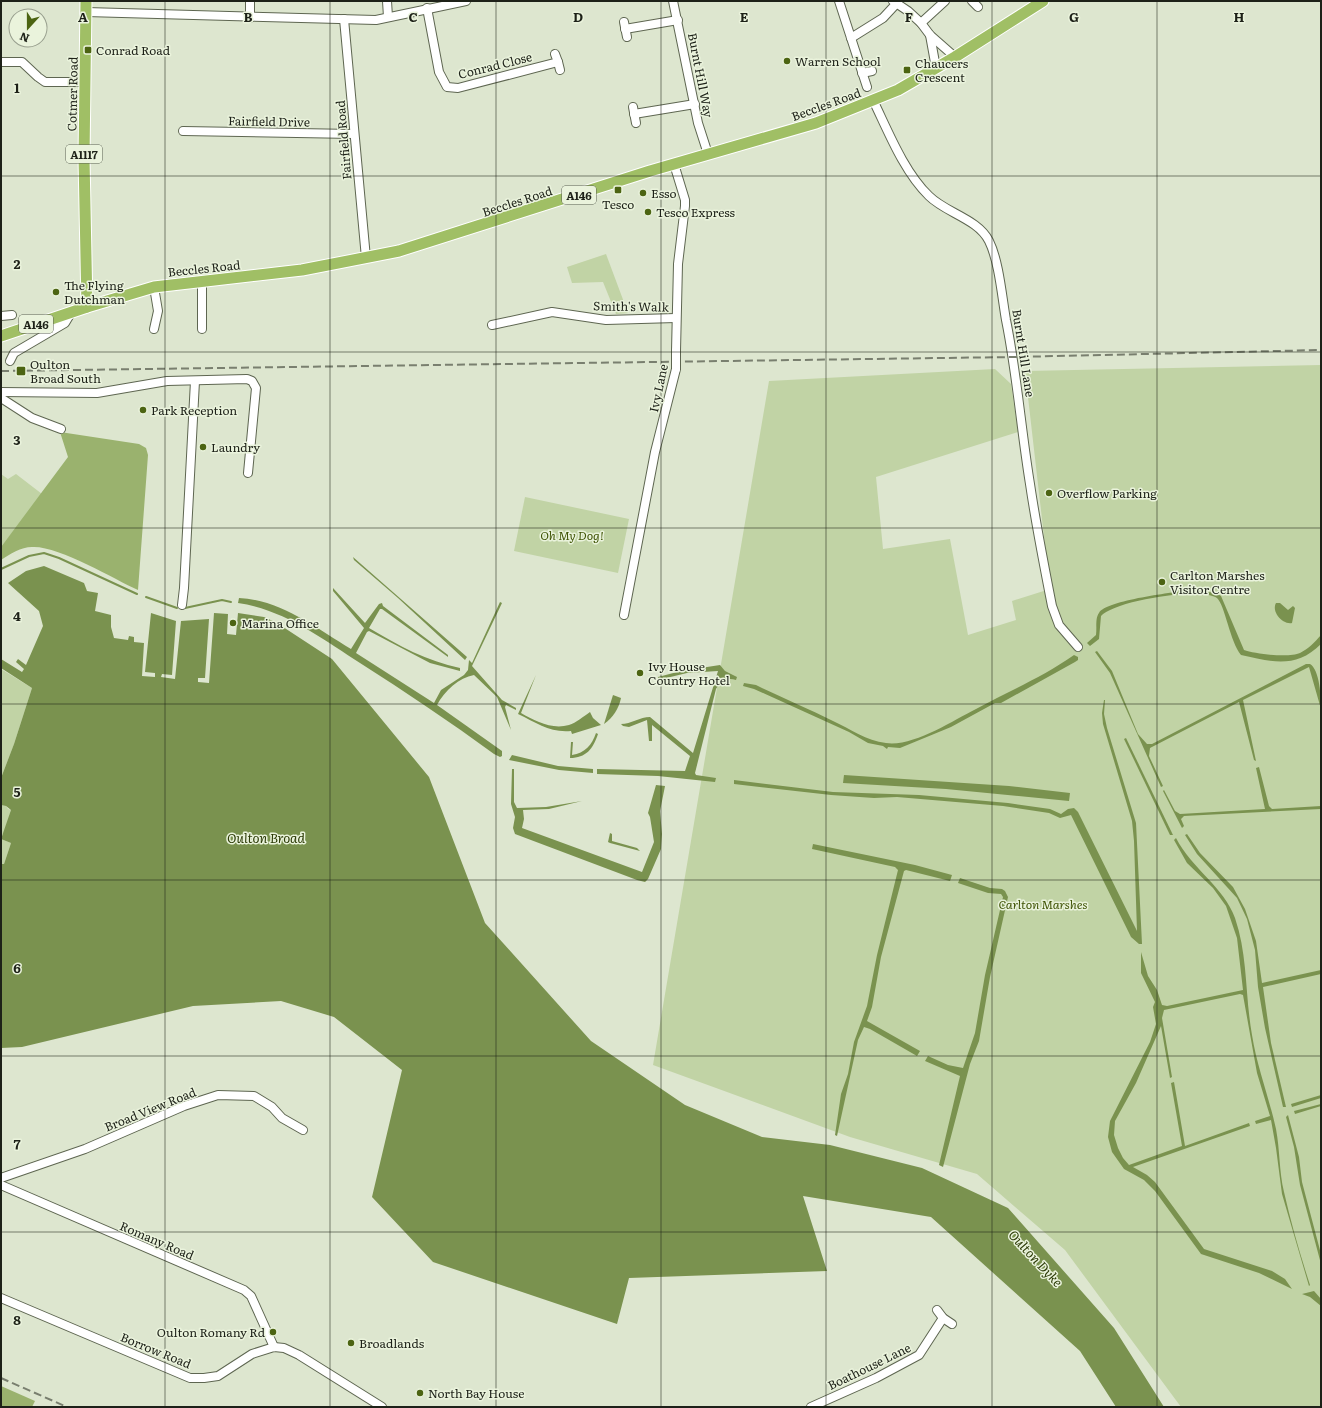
<svg xmlns="http://www.w3.org/2000/svg" width="1322" height="1408" viewBox="0 0 1322 1408" font-family="Literata,serif">
<style>
.green{fill:#c1d3a5}
.forest{fill:#9ab26e}
.water{fill:#7a924f}
.lines{fill:none;stroke-linecap:round;stroke-linejoin:round}
.stream{stroke:#7a924f;stroke-width:2}
.minor-casing{stroke:#5e6651;stroke-width:10}
.highway-casing{stroke:#fff;stroke-width:13}
.minor{stroke:#fff;stroke-width:8}
.highway{stroke:#a0bf65;stroke-width:11}
.rail{stroke:#797f6f;stroke-width:2;stroke-dasharray:8 4;stroke-linecap:butt}
.minor-bridge-casing{stroke:#5e6651;stroke-width:10;stroke-linecap:butt}
.minor-bridge{stroke:#fff;stroke-width:8}
.grid{fill:none;stroke:#1d2118;stroke-width:1;stroke-opacity:0.55}
.poi-dot{fill:#4c6412;stroke:#eaf3dc;stroke-width:1.5}
.labels{text-anchor:middle;dominant-baseline:central;stroke-width:3;stroke-linejoin:round;paint-order:stroke}
.shield{fill:#eaf3dc;stroke:#5a6053;stroke-width:1}
.shield-label{font-size:11px;font-weight:bold;fill:#1d2118}
.poi-label{font-size:12px;fill:#1d2118;stroke:#eaf3dc;text-anchor:start}
.street-label{font-size:12px;fill:#1d2118;stroke:#eaf3dc}
.park-label{font-size:12px;font-style:italic;fill:#3f5405;stroke:#eaf3dc}
.water-label{font-size:13px;font-style:italic;fill:#2c3b07;stroke:#eaf3dc}
.grid-label{font-size:13px;text-anchor:middle;font-weight:bold;fill:#1d2118;stroke:#eaf3dc;stroke-width:3;stroke-linejoin:round;paint-order:stroke}
</style>
<rect width="100%" height="100%" fill="#dde6cf"/>
<g class="green">
<path d="M606,254L628,313L616,314L603,282L572,283L567,267Z"/>
<path d="M1321,365V1407H1181L1065,1250L977,1174L850,1137L653,1065L769,381L995,369L1011,384L1018,432L876,477L883,549L950,539L968,635L1016,620L1012,601L1050,589L1025,371Z"/>
<path d="M1,474L8,479L16,474L42,494L1,547Z"/>
<path d="M525,497L629,519L618,573L514,551Z"/>
<path d="M1,669L32,688L14,744L1,778Z"/>
<path d="M1,805L6,806L8,809L11,810L4,835L1,834Z"/>
<path d="M1,839L11,843L4,864H1Z"/>
</g>
<g class="forest">
<path d="M60,432L139,444L146,448L148,455L138,590C114,579 57,545 32,547C21,547 10,554 1,560V547L68,457Z"/>
<path d="M1,1386L35,1401L32,1407H1Z"/>
</g>
<g class="water">
<path d="M353,557L467,657L465,660L398,598L354,560Z"/>
<path d="M44,566L84,583L87,591L98,593L95,611L111,615V627L114,638L128,640L129,636L134,637V642L144,643L142,676L155,677V673L145,672L151,613L176,621L172,675L162,674L161,677L175,679L181,621L209,619L205,678H198V682L209,683L214,613L228,614L227,634L236,635L238,613L264,617L277,623L332,659L429,777L485,923L591,1041L685,1105L762,1137L830,1145L922,1168L1008,1208L1114,1328L1164,1407H1116L1080,1351L931,1217L803,1196L827,1271L629,1278L617,1324L433,1262L372,1197L402,1070L334,1017L281,1001L193,1006L22,1047L1,1048V864H4L11,843L1,839L11,810L6,806L1,805V778L14,744L32,688L1,668V659L22,672L24,669L16,662L18,659L26,665L43,626L39,611L8,583L26,571Z"/>
<path d="M333,588L365,623L379,604L382,603L383,606L448,655V657L382,609H380L369,628C399,646 427,661 460,668V671L430,663L369,631L367,632L356,653L434,703L441,690L464,675L468,670L469,660L472,663L500,602L502,603L472,666L502,700L516,708V710L506,705L505,707L511,730L497,697L474,675C459,678 445,690 437,705L502,751V756L500,757L494,754C450,722 406,692 360,663C323,639 283,609 238,603L239,598C281,600 316,628 351,649L364,628L333,591Z"/>
<path d="M1192,590L1216,593L1221,596L1244,650C1255,654 1289,658 1300,653C1308,649 1315,642 1321,635V644C1296,669 1272,662 1241,655C1230,642 1225,605 1217,598C1202,586 1113,601 1101,616L1099,639L1090,646L1087,643L1096,635C1097,628 1095,618 1099,613C1106,600 1176,592 1192,590Z"/>
<path d="M1276,603H1280L1288,610L1293,606L1295,608L1292,623C1283,625 1271,612 1276,603Z"/>
<path d="M1097,651L1112,671L1138,734L1147,744H1152L1306,664H1310C1320,670 1321,698 1321,709L1309,667L1243,700L1256,761L1254,760L1239,702L1150,748L1149,756L1163,786L1161,787L1110,673L1095,652Z"/>
<path d="M1074,655L1078,657V660L1075,662L1001,703H995L951,727L900,748L888,747L887,749L883,746L868,743L849,732L754,689L743,686L744,683L756,685C782,698 808,708 833,721C851,729 866,741 886,743C913,747 952,721 976,709C1009,691 1043,677 1074,655Z"/>
<path d="M720,665L725,671L737,677L736,680C727,677 721,681 716,689L695,773L696,775L716,778L715,782L658,776L597,774V769L685,771L690,756L652,725V741H649L647,720L629,727L623,726L621,724C631,724 640,717 650,717L693,753L718,671L687,673L658,680V677L681,671Z"/>
<path d="M536,675L521,713C535,721 552,730 569,725C576,723 584,716 590,712L593,718L601,725L572,734L571,731C550,733 537,723 518,714Z"/>
<path d="M613,695L621,698C619,708 613,718 604,724Z"/>
<path d="M1104,700H1105L1104,714L1107,728L1136,823L1142,944H1139L1131,937L1071,815L1060,818L1049,813L1003,806L897,797L874,798L831,795L734,784V780L833,792L919,795L1008,803L1050,809L1061,814L1068,809L1074,808L1078,812L1137,931L1134,841L1132,821L1103,724L1102,713Z"/>
<path d="M596,733L598,734C593,749 586,758 570,758L571,742H573L572,755C585,753 592,745 596,733Z"/>
<path d="M1126,738L1173,835H1170L1124,739Z"/>
<path d="M512,755L558,766L593,769V773L559,770L509,760Z"/>
<path d="M1259,767L1269,806L1272,809L1321,806V809L1184,816L1181,819L1184,826L1182,828L1163,791L1164,790L1175,811L1180,814L1265,809L1256,768Z"/>
<path d="M512,769H514V802L517,808L546,807L582,801L549,809L523,810L524,819L522,828L642,872L654,842L650,817L648,813L656,785L665,786L660,811L662,834L661,849L648,879L645,882L637,880L515,834L513,828L515,817L511,804Z"/>
<path d="M844,775L1009,786L1070,793L1069,801L946,789L843,783Z"/>
<path d="M610,833L612,834V841L637,848L640,851L610,843L608,842Z"/>
<path d="M1187,834L1200,853L1233,887L1245,909L1256,941L1262,983L1321,970V974L1263,987L1271,1043L1286,1107H1283L1265,1028L1258,987L1255,950L1247,919L1237,898L1197,854L1185,835Z"/>
<path d="M1176,838C1192,869 1224,887 1235,918C1248,956 1245,996 1252,1035C1257,1067 1269,1097 1276,1129C1280,1150 1279,1171 1284,1192C1291,1223 1300,1254 1310,1285L1309,1286L1282,1194L1276,1148L1271,1120L1256,1124L1255,1121L1270,1116L1257,1073L1243,995L1240,994L1164,1010L1162,1018L1172,1077L1170,1078L1161,1026L1136,1083L1115,1121L1114,1135L1118,1148L1123,1158L1129,1165L1182,1146L1171,1083L1174,1082L1185,1146L1249,1123L1250,1126L1133,1167L1147,1175L1155,1182L1204,1249L1272,1271L1285,1279L1292,1289L1259,1273L1201,1254L1155,1191L1144,1180L1124,1169L1112,1152L1108,1137L1110,1121L1150,1042L1156,1024L1153,1007L1155,1002L1141,973V952L1148,976L1157,990L1162,1005L1167,1006L1243,990L1237,938L1226,906L1213,888L1187,863L1174,840Z"/>
<path d="M813,844L915,865L952,875L950,881L906,870L904,871L881,957L872,1007L867,1021L920,1051L917,1056L870,1029L864,1027L858,1040L837,1136L835,1135L841,1094L848,1074L854,1042L867,1006L877,955L898,870L895,867L812,849Z"/>
<path d="M960,878L990,888L1002,889L1005,891L1008,897L990,977L979,1041L970,1064L943,1167L939,1165L960,1076L925,1061L928,1056L948,1065L963,1068L975,1033L985,975L1003,897L1001,894L988,893L958,883Z"/>
<path d="M1321,1095V1098L1292,1107L1291,1104Z"/>
<path d="M1321,1104V1106L1295,1114L1294,1111Z"/>
<path d="M1288,1115L1299,1157L1302,1182L1321,1254V1264L1300,1185L1294,1147L1286,1117Z"/>
<path d="M1314,1291L1321,1299V1306L1310,1297L1302,1294Z"/>
</g>
<g class="lines">
<g class="stream">
<path d="M1,569L29,556L44,553L59,558L137,594"/>
<path d="M146,597L177,608"/>
<path d="M185,608L222,600L231,602"/>
</g>
<defs>
<g id="minor">
<path d="M387,1L388,17"/>
<path d="M673,1L698,123L708,154"/>
<path d="M839,1L867,87"/>
<path d="M893,1L908,11L921,23L945,1"/>
<path d="M972,1L978,7"/>
<path d="M427,8L439,72L447,87L458,88L558,62L555,54"/>
<path d="M86,12L376,20L466,1"/>
<path d="M250,18V1"/>
<path d="M344,19L366,258"/>
<path d="M624,22L627,37"/>
<path d="M921,23L930,35L955,57"/>
<path d="M625,29L678,20"/>
<path d="M930,35L936,68"/>
<path d="M851,38L883,18L896,4"/>
<path d="M1,62H22L38,77L45,82H85"/>
<path d="M558,62L560,70"/>
<path d="M862,73L872,71"/>
<path d="M873,100C888,131 904,172 929,196C946,213 978,219 989,241C999,261 1002,297 1006,320C1017,374 1021,429 1030,484C1036,525 1044,565 1052,606L1059,625L1078,647"/>
<path d="M633,107L636,123"/>
<path d="M634,114L695,104"/>
<path d="M183,131L354,134"/>
<path d="M674,164L685,200V206L678,264L676,351"/>
<path d="M154,287L158,311L154,329"/>
<path d="M1,316L12,315"/>
<path d="M492,325L552,312L606,320L676,318"/>
<path d="M202,329V281"/>
<path d="M10,361L14,353L65,323L71,313"/>
<path d="M1,392L97,393L167,381L247,379L252,381L256,388L248,473"/>
<path d="M1,398L32,418L61,429"/>
<path d="M182,605L184,588L195,381"/>
<path d="M624,615L655,452L676,369"/>
<path d="M1,1178L85,1149L184,1106L218,1095L254,1096L272,1107L282,1118L303,1130"/>
<path d="M1,1185L244,1290L251,1296L274,1347"/>
<path d="M1,1298L190,1378H204L218,1376L252,1354L274,1347L284,1348L299,1355L382,1407"/>
<path d="M937,1310L943,1318L952,1324"/>
<path d="M811,1407L876,1378L919,1355L943,1318"/>
</g>
<g id="highway">
<path d="M86,1L84,158L87,307"/>
<path d="M1,336L87,307L154,287L302,270L399,251L650,171L816,123L898,90L955,57L1043,1"/>
</g>
</defs>
<use href="#minor" class="minor-casing"/>
<use href="#highway" class="highway-casing"/>
<use href="#minor" class="minor"/>
<use href="#highway" class="highway"/>
<g class="rail">
<path d="M1,371L1014,357L1321,350"/>
<path d="M1,1378L67,1407"/>
</g>
<defs>
<path id="minor-bridge" d="M676,369V351"/>
</defs>
<use href="#minor-bridge" class="minor-bridge-casing"/>
<use href="#minor-bridge" class="minor-bridge"/>
</g>
<path class="grid" d="M165,1V1407M330,1V1407M496,1V1407M661,1V1407M826,1V1407M992,1V1407M1157,1V1407M1,176H1321M1,352H1321M1,528H1321M1,704H1321M1,880H1321M1,1056H1321M1,1232H1321"/>
<g class="poi-dot">
<rect x="84" y="46" width="8" height="8" rx="2"/>
<circle cx="787" cy="61" r="4"/>
<rect x="903" y="66" width="8" height="8" rx="2"/>
<rect x="614" y="186" width="8" height="8" rx="2"/>
<circle cx="643" cy="193" r="4"/>
<circle cx="648" cy="212" r="4"/>
<circle cx="56" cy="292" r="4"/>
<rect x="16" y="366" width="10" height="10" rx="2"/>
<circle cx="143" cy="410" r="4"/>
<circle cx="203" cy="447" r="4"/>
<circle cx="1049" cy="493" r="4"/>
<circle cx="1162" cy="582" r="4"/>
<circle cx="233" cy="623" r="4"/>
<circle cx="640" cy="673" r="4"/>
<circle cx="273" cy="1332" r="4"/>
<circle cx="351" cy="1343" r="4"/>
<circle cx="420" cy="1393" r="4"/>
</g>
<g class="labels">
<g class="shield">
<rect x="66" y="145" width="36" height="18" rx="3"/>
<rect x="562" y="186" width="34" height="18" rx="3"/>
<rect x="19" y="315" width="34" height="18" rx="3"/>
</g>
<g class="shield-label">
<text x="84" y="154">A1117</text>
<text x="579" y="195">A146</text>
<text x="36" y="324">A146</text>
</g>
<g class="poi-label">
<text x="96" y="50">Conrad Road</text>
<text x="795" y="61">Warren School</text>
<text x="915" y="63">Chaucers<tspan x="915" dy="14">Crescent</tspan></text>
<text x="651" y="193">Esso</text>
<text x="618" y="204" text-anchor="middle">Tesco</text>
<text x="656" y="212">Tesco Express</text>
<text x="64" y="285">The Flying<tspan x="64" dy="14">Dutchman</tspan></text>
<text x="30" y="364">Oulton<tspan x="30" dy="14">Broad South</tspan></text>
<text x="151" y="410">Park Reception</text>
<text x="211" y="447">Laundry</text>
<text x="1057" y="493">Overflow Parking</text>
<text x="1170" y="575">Carlton Marshes<tspan x="1170" dy="14">Visitor Centre</tspan></text>
<text x="241" y="623">Marina Office</text>
<text x="648" y="666">Ivy House<tspan x="648" dy="14">Country Hotel</tspan></text>
<text x="265" y="1332" text-anchor="end">Oulton Romany Rd</text>
<text x="359" y="1343">Broadlands</text>
<text x="428" y="1393">North Bay House</text>
</g>
<g class="street-label">
<text transform="translate(495 65) rotate(-14)">Conrad Close</text>
<text transform="translate(701 75) rotate(79)">Burnt Hill Way</text>
<text transform="translate(72 94) rotate(-89)">Cotmer Road</text>
<text transform="translate(826 104) rotate(-20)">Beccles Road</text>
<text transform="translate(269 121) rotate(1)">Fairfield Drive</text>
<text transform="translate(343 140) rotate(-95)">Fairfield Road</text>
<text transform="translate(517 201) rotate(-18)">Beccles Road</text>
<text transform="translate(204 268) rotate(-6)">Beccles Road</text>
<text transform="translate(631 306) rotate(1)">Smith's Walk</text>
<text transform="translate(1024 353) rotate(81)">Burnt Hill Lane</text>
<text transform="translate(658 388) rotate(-78)">Ivy Lane</text>
<text transform="translate(150 1109) rotate(-22)">Broad View Road</text>
<text transform="translate(157 1240) rotate(23)">Romany Road</text>
<text transform="translate(156 1350) rotate(22)">Borrow Road</text>
<text transform="translate(869 1366) rotate(-26)">Boathouse Lane</text>
</g>
<g class="park-label">
<text x="572" y="535">Oh My Dog!</text>
<text x="1043" y="904">Carlton Marshes</text>
</g>
<g class="water-label">
<text x="266" y="837">Oulton Broad</text>
<text transform="translate(1036 1258) rotate(47)">Oulton Dyke</text>
</g>
</g>
<g class="grid-label">
<text x="83" y="22">A</text>
<text x="248" y="22">B</text>
<text x="413" y="22">C</text>
<text x="578" y="22">D</text>
<text x="744" y="22">E</text>
<text x="909" y="22">F</text>
<text x="1074" y="22">G</text>
<text x="1239" y="22">H</text>
<text x="17" y="93">1</text>
<text x="17" y="269">2</text>
<text x="17" y="445">3</text>
<text x="17" y="621">4</text>
<text x="17" y="797">5</text>
<text x="17" y="973">6</text>
<text x="17" y="1149">7</text>
<text x="17" y="1325">8</text>
</g>
<rect width="1322" height="1408" fill="none" stroke="#1d2118" stroke-width="4"/>
<g transform="translate(28 28) rotate(201)"><circle r="19" fill="#eaf3dc" stroke="#989f8e"/>
<path d="M0-3L7 15L0 10L-7 15Z" fill="#4c6412"/>
<text y="-6" font-size="11" font-weight="bold" text-anchor="middle" fill="#1d2118">N</text>
</g>
</svg>
